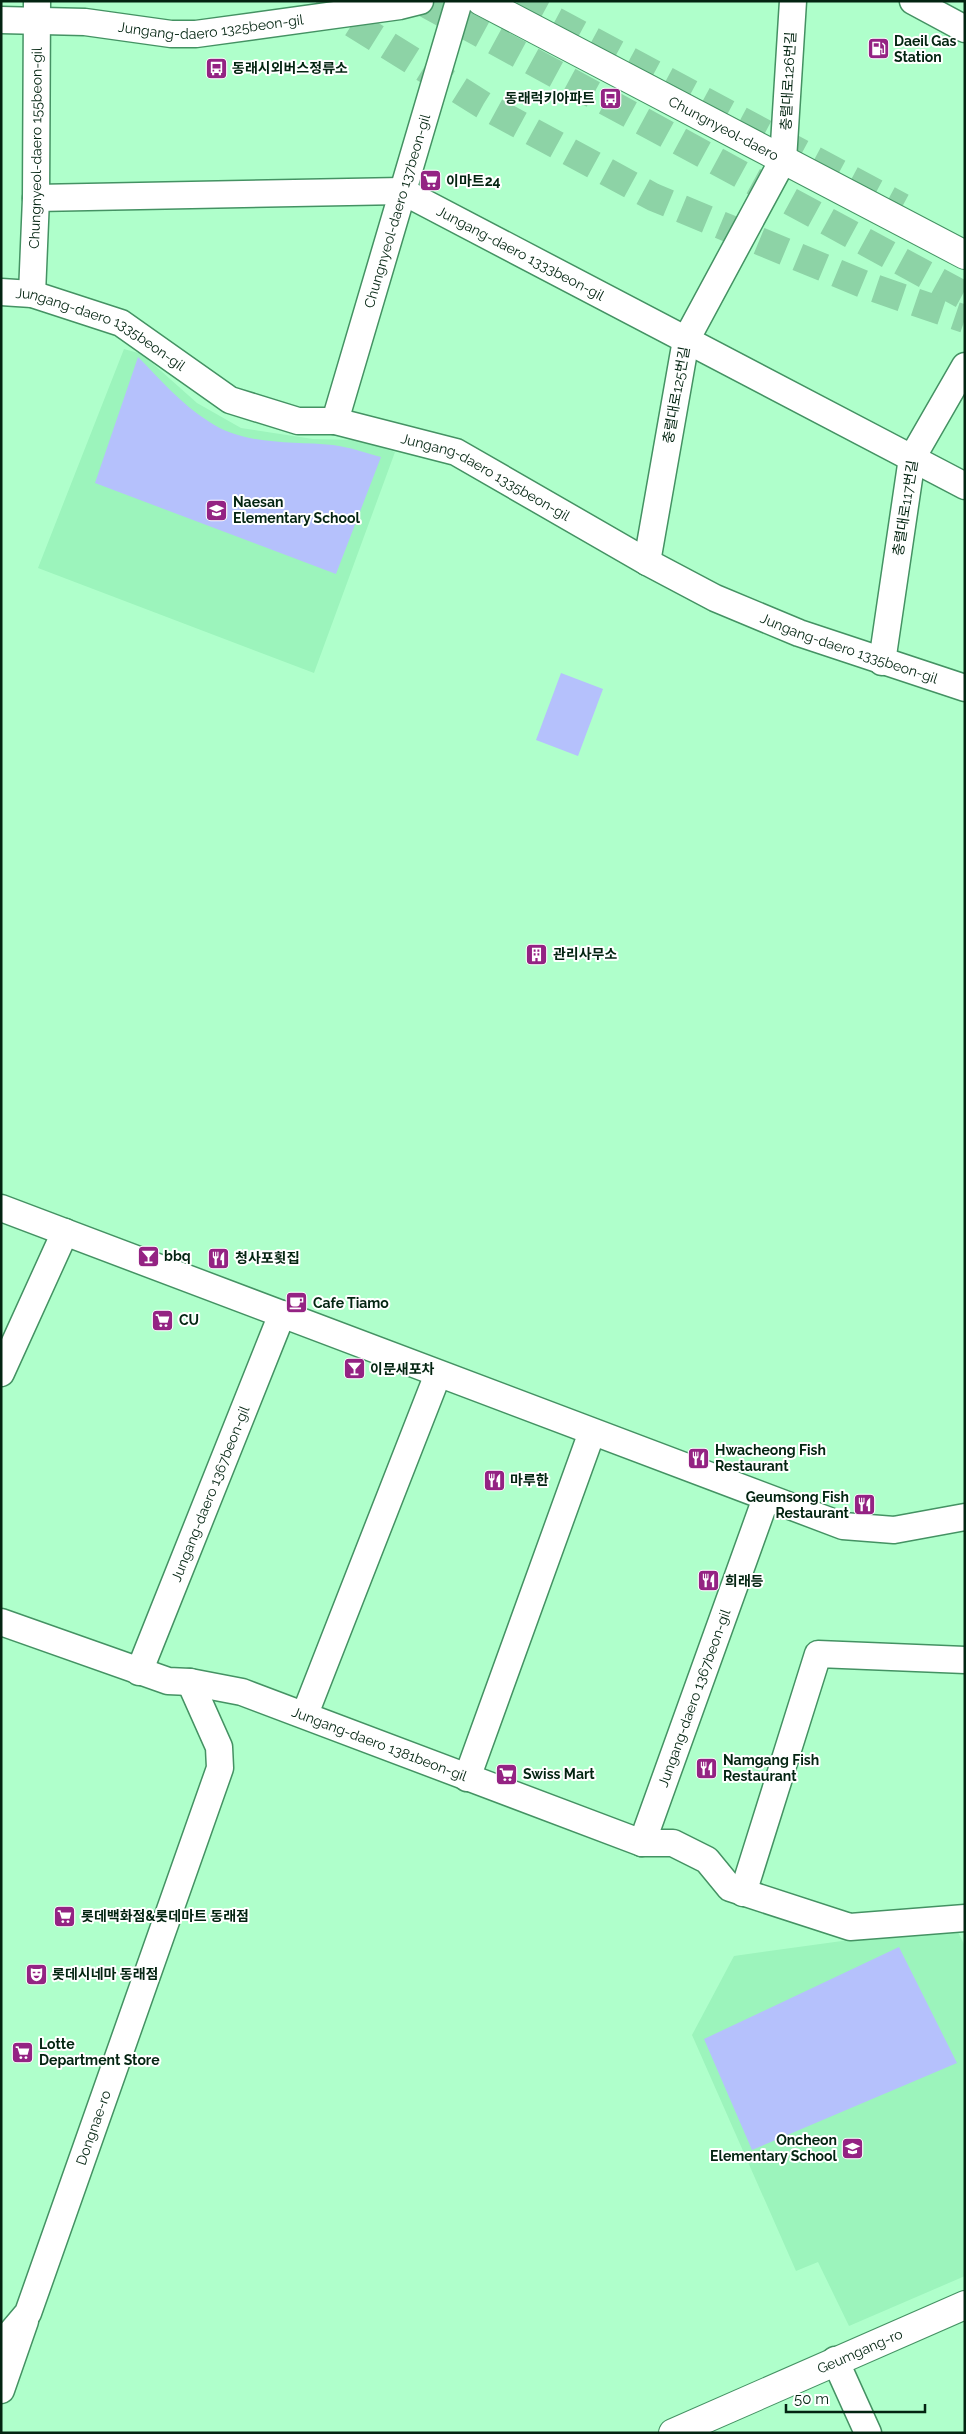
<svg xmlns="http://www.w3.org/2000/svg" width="966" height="2434" viewBox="0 0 966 2434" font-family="Raleway,'Noto Sans KR',sans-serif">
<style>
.built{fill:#9cf4bc}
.green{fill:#b5c1fc}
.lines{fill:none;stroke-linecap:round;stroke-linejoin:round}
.highway-tunnel{stroke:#8dd3a6;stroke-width:28;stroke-dasharray:28 14;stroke-linecap:butt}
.minor-casing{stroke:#449263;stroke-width:29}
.major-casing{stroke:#449263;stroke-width:30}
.minor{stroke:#fff;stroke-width:26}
.major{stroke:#fff;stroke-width:28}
.labels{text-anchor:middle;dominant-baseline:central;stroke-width:4;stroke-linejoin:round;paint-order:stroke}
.street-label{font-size:14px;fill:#032411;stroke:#fff}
.poi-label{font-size:14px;font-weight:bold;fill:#032411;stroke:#fff;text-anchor:start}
</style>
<rect width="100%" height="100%" fill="#afffcb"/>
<g class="built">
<path d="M124,349L142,354L197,403L241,428L313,439L359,440L395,452L314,673L38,568Z"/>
<path d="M958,1932L965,1946V2276L849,2326L818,2262L796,2271L692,2035L734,1956L842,1941Z"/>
</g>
<g class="green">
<path d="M138,357C160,379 181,404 208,421C244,446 292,441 333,445C349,447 366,453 381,457L336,574L95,483Z"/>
<path d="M561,673L603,689L578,756L536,740Z"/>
<path d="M899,1947L957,2063L752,2150L704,2039Z"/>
</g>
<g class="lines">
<g class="highway-tunnel">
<path d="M317,1L483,105L653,197L868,286L965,319"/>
<path d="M421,1L965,296"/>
<path d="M518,1L902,207"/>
</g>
<defs>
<g id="minor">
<path d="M913,1L965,29"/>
<path id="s1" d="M1,20L85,22L171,34H196L400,6L420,1"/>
<path id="s2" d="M36,198L402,191L965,486"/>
<path id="s3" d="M1,292L32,294L121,323L230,400L298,421H335L456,452L647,562L715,598L799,633L965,688"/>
<path id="s4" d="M32,294L36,198L37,1"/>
<path id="s5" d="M335,421L459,1"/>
<path d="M647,562L686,340L783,160L793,1"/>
<path d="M882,662L912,458L965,366"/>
<path d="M1,1208L843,1526L894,1530L965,1517"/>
<path d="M1,1373L65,1232"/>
<path id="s6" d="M1,1622L168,1681L190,1682L242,1692L642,1843H673L707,1860L730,1888L850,1927L965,1918"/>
<path id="s7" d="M139,1672L282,1314"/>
<path d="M305,1714L438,1374"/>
<path d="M467,1778L592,1432"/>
<path id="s8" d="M642,1843L766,1498"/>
<path d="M743,1893L818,1654L965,1660"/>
<path id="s9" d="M1,2340L11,2333L28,2313L220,1768L219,1747L190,1682"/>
<path d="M835,2360L868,2433"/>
<path d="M1,2390L25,2321"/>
</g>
<g id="major">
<path id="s10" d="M481,1L965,255"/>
<path id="s11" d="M673,2433L965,2305"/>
</g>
</defs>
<use href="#minor" class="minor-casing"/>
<use href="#major" class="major-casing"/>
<use href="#minor" class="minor"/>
<use href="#major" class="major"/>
</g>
<defs>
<symbol id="fuel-square" viewBox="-11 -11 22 22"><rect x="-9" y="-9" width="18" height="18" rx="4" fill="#942383" stroke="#fff"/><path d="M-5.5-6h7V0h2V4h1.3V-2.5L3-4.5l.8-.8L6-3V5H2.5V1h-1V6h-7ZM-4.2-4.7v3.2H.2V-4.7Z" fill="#fff"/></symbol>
<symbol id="bus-square" viewBox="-11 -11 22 22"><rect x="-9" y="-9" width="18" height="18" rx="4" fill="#942383" stroke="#fff"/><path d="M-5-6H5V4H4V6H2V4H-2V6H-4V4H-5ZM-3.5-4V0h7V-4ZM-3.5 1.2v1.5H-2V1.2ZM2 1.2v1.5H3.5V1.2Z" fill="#fff"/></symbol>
<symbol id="supermarket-square" viewBox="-11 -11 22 22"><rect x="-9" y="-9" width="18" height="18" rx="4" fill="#942383" stroke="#fff"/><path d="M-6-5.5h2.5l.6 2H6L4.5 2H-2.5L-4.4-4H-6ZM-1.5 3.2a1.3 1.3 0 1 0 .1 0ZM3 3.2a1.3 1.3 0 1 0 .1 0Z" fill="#fff"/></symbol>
<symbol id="school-square" viewBox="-11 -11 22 22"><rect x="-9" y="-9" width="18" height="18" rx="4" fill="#942383" stroke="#fff"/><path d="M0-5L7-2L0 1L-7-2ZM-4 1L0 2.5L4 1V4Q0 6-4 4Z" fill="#fff"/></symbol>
<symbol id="building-square" viewBox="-11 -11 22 22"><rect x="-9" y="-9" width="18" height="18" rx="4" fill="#942383" stroke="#fff"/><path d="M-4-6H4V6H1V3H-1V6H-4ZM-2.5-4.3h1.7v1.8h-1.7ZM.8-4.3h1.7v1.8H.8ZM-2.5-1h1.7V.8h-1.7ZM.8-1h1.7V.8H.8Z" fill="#fff"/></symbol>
<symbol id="bar-square" viewBox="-11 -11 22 22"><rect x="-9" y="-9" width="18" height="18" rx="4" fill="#942383" stroke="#fff"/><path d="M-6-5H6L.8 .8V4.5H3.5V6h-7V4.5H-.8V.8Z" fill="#fff"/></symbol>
<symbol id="restaurant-square" viewBox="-11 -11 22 22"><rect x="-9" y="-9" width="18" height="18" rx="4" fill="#942383" stroke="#fff"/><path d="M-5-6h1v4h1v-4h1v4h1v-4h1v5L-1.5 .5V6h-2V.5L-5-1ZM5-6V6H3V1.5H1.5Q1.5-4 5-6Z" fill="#fff"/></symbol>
<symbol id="cafe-square" viewBox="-11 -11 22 22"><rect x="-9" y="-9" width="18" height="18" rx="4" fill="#942383" stroke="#fff"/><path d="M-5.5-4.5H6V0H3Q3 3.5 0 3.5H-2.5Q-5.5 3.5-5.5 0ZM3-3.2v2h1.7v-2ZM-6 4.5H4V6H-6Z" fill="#fff"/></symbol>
<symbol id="theatre-square" viewBox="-11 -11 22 22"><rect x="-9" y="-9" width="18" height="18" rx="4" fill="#942383" stroke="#fff"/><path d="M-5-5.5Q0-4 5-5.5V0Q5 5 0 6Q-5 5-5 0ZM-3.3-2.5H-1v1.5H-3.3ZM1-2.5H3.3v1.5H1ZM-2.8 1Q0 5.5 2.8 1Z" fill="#fff"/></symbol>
</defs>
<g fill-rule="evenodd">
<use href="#fuel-square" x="866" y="36" width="25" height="25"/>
<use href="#bus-square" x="204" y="56" width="25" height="25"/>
<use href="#bus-square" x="598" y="86" width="25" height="25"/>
<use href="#supermarket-square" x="418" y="168" width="25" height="25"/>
<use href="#school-square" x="204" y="498" width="25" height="25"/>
<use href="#building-square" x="524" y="942" width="25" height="25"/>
<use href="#bar-square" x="136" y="1244" width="25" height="25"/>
<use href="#restaurant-square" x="206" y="1246" width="25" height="25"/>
<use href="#cafe-square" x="284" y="1290" width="25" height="25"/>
<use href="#supermarket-square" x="150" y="1308" width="25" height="25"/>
<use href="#bar-square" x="342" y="1356" width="25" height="25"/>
<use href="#restaurant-square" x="686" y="1446" width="25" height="25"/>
<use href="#restaurant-square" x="482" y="1468" width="25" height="25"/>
<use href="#restaurant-square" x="852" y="1492" width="25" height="25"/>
<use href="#restaurant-square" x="696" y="1568" width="25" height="25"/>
<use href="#restaurant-square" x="694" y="1756" width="25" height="25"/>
<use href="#supermarket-square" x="494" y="1762" width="25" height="25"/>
<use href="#supermarket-square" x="52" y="1904" width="25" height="25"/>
<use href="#theatre-square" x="24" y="1962" width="25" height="25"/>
<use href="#supermarket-square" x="10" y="2040" width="25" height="25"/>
<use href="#school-square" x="840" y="2136" width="25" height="25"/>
</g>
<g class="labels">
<g class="street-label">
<text stroke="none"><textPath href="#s1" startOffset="211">Jungang-daero 1325beon-gil</textPath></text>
<text transform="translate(788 81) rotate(-87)">충렬대로126번길</text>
<text stroke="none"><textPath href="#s10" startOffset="274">Chungnyeol-daero</textPath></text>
<text stroke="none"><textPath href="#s4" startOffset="146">Chungnyeol-daero 155beon-gil</textPath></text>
<text stroke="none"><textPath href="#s5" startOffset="219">Chungnyeol-daero 137beon-gil</textPath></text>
<text stroke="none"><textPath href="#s2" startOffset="500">Jungang-daero 1333beon-gil</textPath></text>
<text stroke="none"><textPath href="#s3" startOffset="108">Jungang-daero 1335beon-gil</textPath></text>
<text transform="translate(676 395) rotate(-80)">충렬대로125번길</text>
<text stroke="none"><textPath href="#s3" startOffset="528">Jungang-daero 1335beon-gil</textPath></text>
<text transform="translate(905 508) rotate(-81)">충렬대로117번길</text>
<text stroke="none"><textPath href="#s3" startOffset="932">Jungang-daero 1335beon-gil</textPath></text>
<text stroke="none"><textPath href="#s7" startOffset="192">Jungang-daero 1367beon-gil</textPath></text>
<text stroke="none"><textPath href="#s8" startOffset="154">Jungang-daero 1367beon-gil</textPath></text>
<text stroke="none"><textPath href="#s6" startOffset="399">Jungang-daero 1381beon-gil</textPath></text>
<text stroke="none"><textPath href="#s9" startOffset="235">Dongnae-ro</textPath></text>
<text stroke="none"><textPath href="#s11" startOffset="204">Geumgang-ro</textPath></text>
</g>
<g class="poi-label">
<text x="894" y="41">Daeil Gas<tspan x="894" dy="16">Station</tspan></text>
<text x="232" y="68">동래시외버스정류소</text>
<text x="595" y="98" text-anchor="end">동래럭키아파트</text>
<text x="446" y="181">이마트24</text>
<text x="233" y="502">Naesan<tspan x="233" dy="16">Elementary School</tspan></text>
<text x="553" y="954">관리사무소</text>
<text x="164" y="1256">bbq</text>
<text x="235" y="1258">청사포횟집</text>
<text x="313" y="1303">Cafe Tiamo</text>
<text x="179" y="1320">CU</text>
<text x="370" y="1369">이문새포차</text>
<text x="715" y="1450">Hwacheong Fish<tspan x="715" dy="16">Restaurant</tspan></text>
<text x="510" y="1480">마루한</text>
<text x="849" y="1497" text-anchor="end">Geumsong Fish<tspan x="849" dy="16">Restaurant</tspan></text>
<text x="725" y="1581">희래등</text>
<text x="723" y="1760">Namgang Fish<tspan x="723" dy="16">Restaurant</tspan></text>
<text x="523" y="1774">Swiss Mart</text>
<text x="81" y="1916">롯데백화점&amp;롯데마트 동래점</text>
<text x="52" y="1974">롯데시네마 동래점</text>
<text x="39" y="2044">Lotte<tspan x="39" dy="16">Department Store</tspan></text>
<text x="837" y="2140" text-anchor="end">Oncheon<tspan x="837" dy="16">Elementary School</tspan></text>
</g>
</g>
<rect width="966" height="2434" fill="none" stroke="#032411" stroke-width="5"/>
<path d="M786 2404v8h139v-8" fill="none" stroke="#032411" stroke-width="2.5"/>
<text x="794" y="2404" font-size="15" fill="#032411" stroke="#ffffff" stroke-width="4" paint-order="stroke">50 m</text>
</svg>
